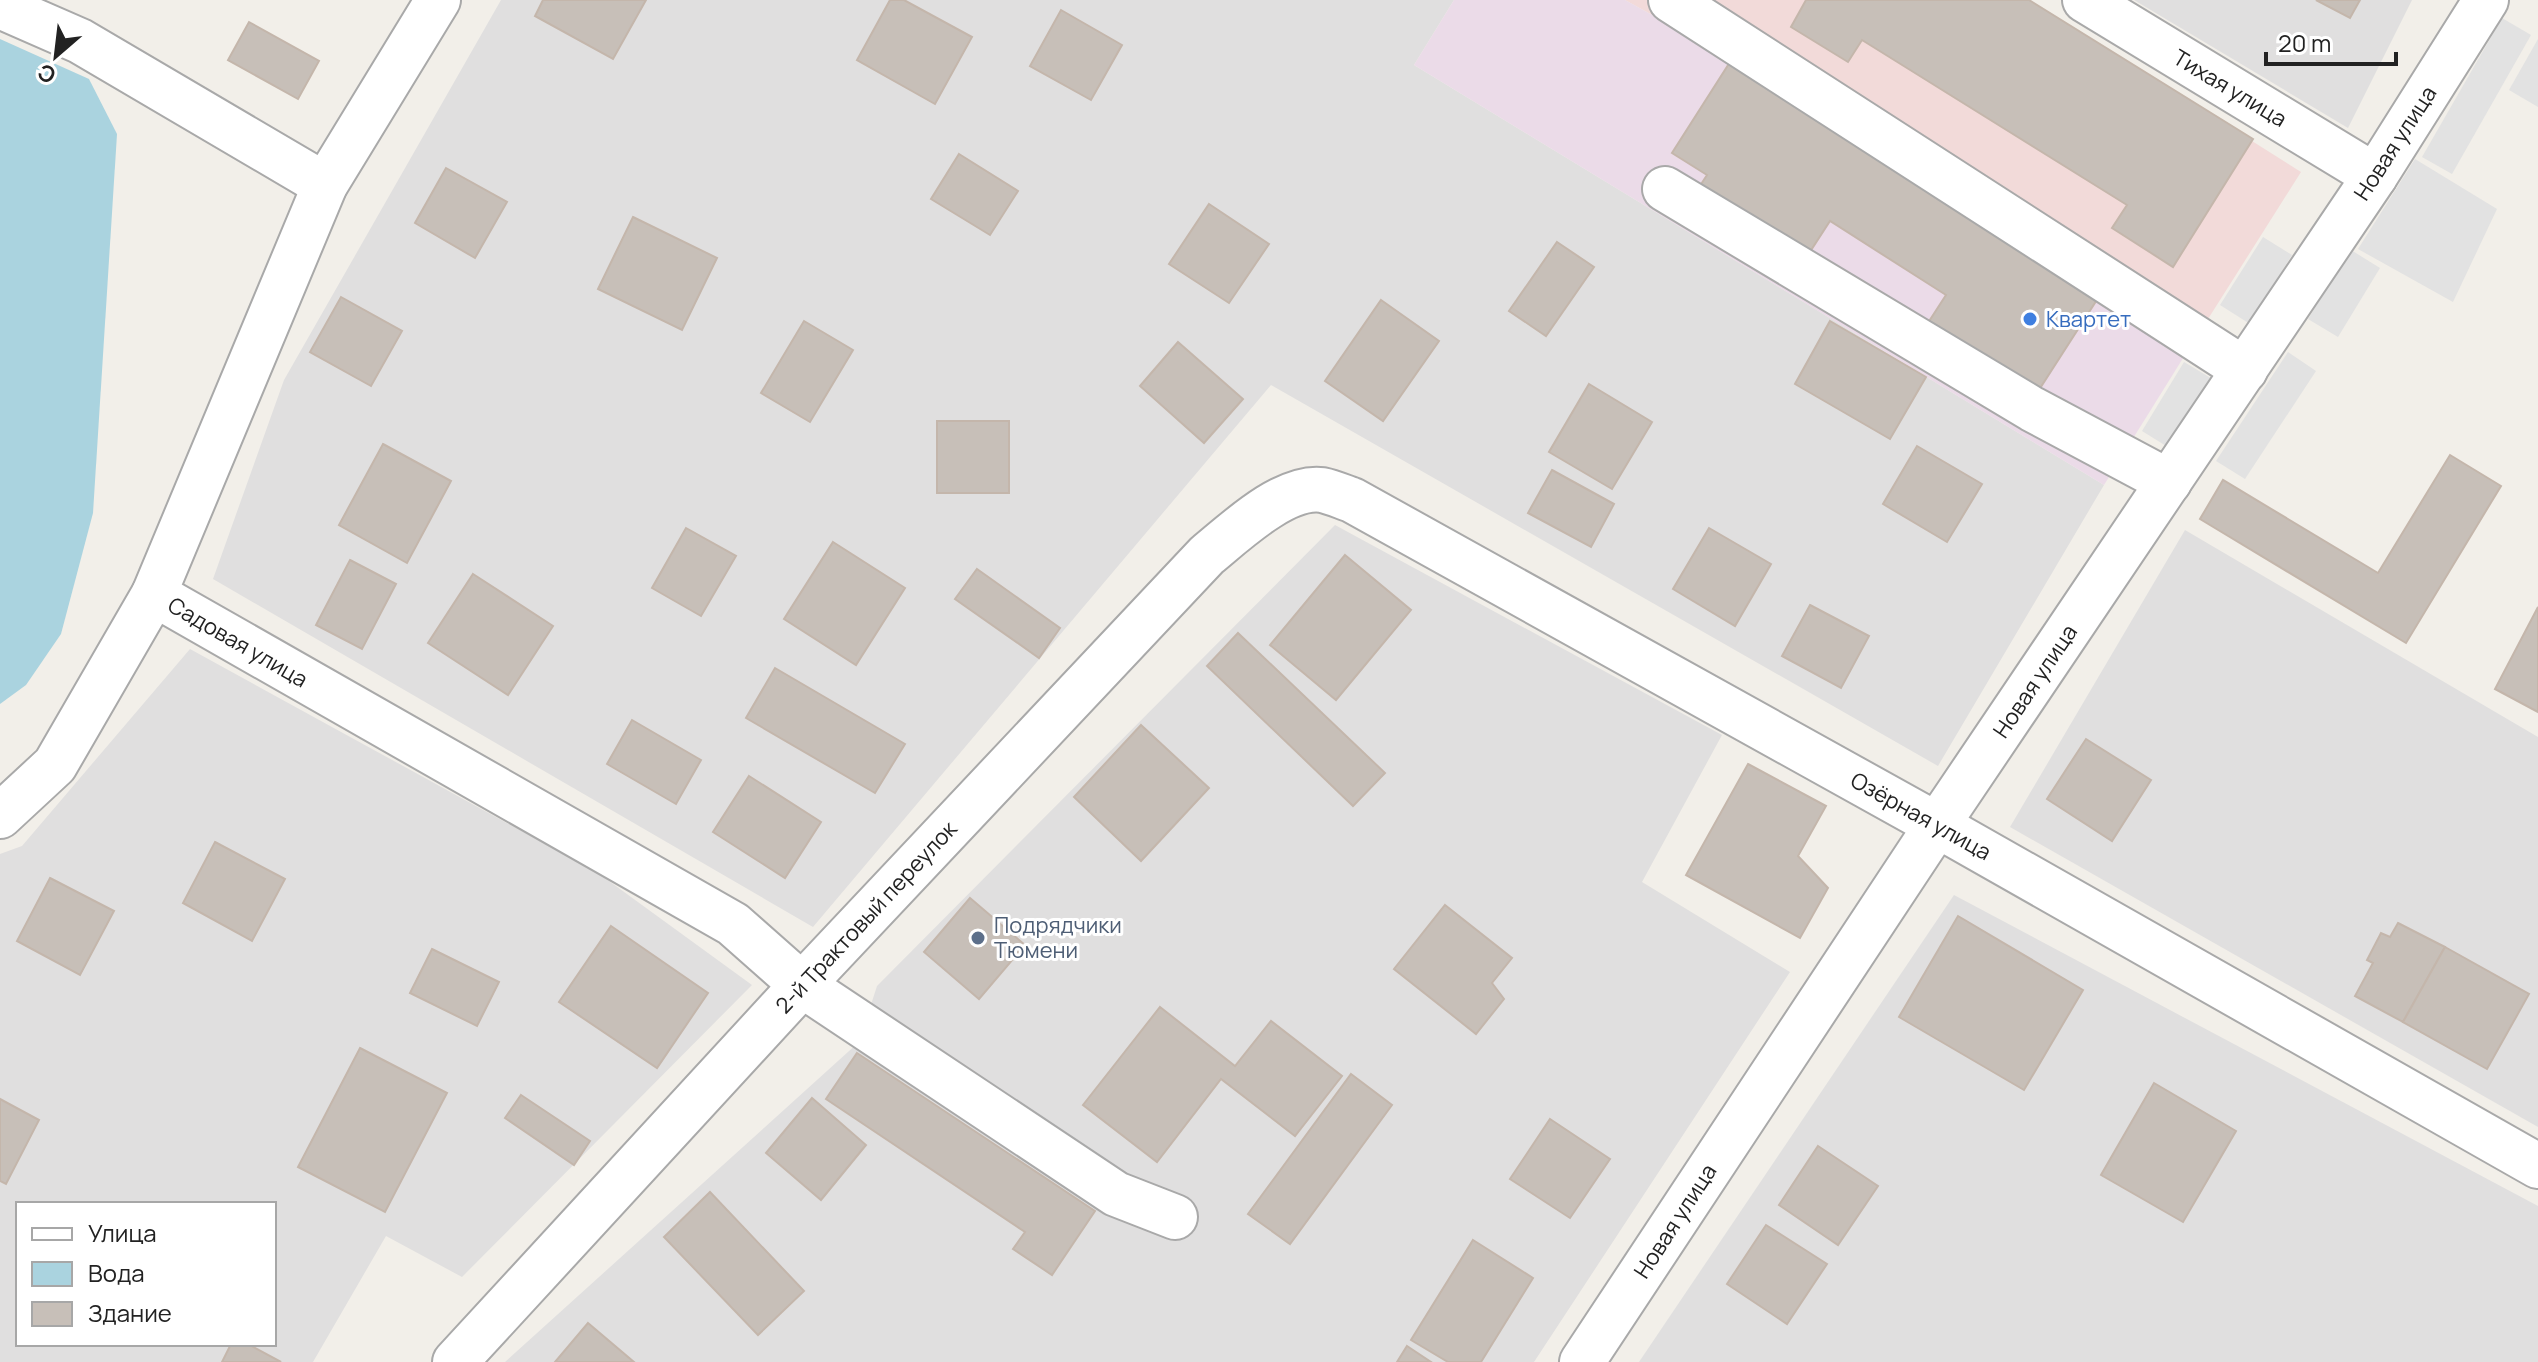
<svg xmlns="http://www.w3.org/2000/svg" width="2538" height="1362" viewBox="0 0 2538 1362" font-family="Manrope,sans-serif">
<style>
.residential{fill:#e0dfdf;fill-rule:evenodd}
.commercial{fill:#f2dad9}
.industrial{fill:#ebdbe8}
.parking{fill:#e2e2e2}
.water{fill:#aad3df}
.building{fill:#c7bfb8;stroke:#c4b6ab;stroke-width:2}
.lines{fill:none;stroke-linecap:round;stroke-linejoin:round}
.minor-casing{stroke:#a9a9a9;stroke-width:48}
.minor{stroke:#fff;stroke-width:44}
.shop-dot{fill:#3f7fe0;stroke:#fff;stroke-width:3}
.service-dot{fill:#5c6f8a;stroke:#fff;stroke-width:3}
.labels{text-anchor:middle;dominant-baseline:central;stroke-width:6;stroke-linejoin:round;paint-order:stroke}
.street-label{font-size:22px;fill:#222;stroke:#fff}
.shop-label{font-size:22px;fill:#366cbe;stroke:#fff;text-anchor:start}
.service-label{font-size:22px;fill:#4e5e75;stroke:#fff;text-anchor:start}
</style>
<rect width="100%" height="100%" fill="#f2efe9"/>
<g class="residential">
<path d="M501,0H1454L1414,65L2104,485L1938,766L1271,385L813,927L213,579L284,380Z"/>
<path d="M2134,0H2412L2348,128Z"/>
<path d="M1335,525L1722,735L1642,882L1790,972L1534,1362H505L859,1042L877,986Z"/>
<path d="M2185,530L2538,737V1127L2010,827Z"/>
<path d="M190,649L598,873L752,985L462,1277L386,1236L313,1362H0V854L22,846ZM18,1204H274V1344H18Z"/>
<path d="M1954,895L2538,1206V1362H1639Z"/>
</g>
<path class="commercial" d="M1625,0H2029L2301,172L2196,338L1732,59Z"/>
<path class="industrial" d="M1454,0H1625L1732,59L2185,355L2104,485L1414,65Z"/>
<g class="parking">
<path d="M2502,18L2531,35L2452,174L2422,157Z"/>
<path d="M2538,39V107L2509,90Z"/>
<path d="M2415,159L2497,209L2453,302L2358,249Z"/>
<path d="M2263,237L2292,255L2250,324L2220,305Z"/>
<path d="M2351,250L2380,268L2338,337L2308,319Z"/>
<path d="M2288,352L2316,371L2245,479L2216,461Z"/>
<path d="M2184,362L2214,380L2171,449L2142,431Z"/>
</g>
<path class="water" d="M0,39L89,79L117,134L93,513L61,634L26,685L0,704Z"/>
<g class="building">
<path d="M543,0H646L613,59L535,16Z"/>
<path d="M890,0H904L972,37L935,104L857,60Z"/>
<path d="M1806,0H2029L2253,139L2173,267L2112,228L2127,205L1862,40L1848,62L1791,27Z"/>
<path d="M2316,0H2360L2350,18Z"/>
<path d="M1061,10L1122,45L1091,100L1030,66Z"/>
<path d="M249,22L319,61L298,99L228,60Z"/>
<path d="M1732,59L2100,295L2035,396L1926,326L1946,295L1830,221L1806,258L1698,189L1707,175L1672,153Z"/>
<path d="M959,154L1018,191L990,235L931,199Z"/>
<path d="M446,168L507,202L475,258L415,223Z"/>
<path d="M1209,204L1269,244L1229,303L1169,264Z"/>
<path d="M633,217L717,258L682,330L598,289Z"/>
<path d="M1557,242L1594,267L1546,336L1509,311Z"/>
<path d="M341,297L402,331L371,386L310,352Z"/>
<path d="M1381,300L1439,341L1383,421L1325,381Z"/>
<path d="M804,321L853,350L810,422L761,393Z"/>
<path d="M1830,321L1926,377L1890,439L1795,384Z"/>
<path d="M1178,342L1243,399L1204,443L1140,386Z"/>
<path d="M1589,384L1652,422L1612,489L1549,452Z"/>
<rect x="937" y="421" width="72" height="72"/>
<path d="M383,444L451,481L407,563L339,525Z"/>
<path d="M1917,446L1982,484L1947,542L1883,504Z"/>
<path d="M2450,455L2501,486L2406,643L2200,519L2223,480L2378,573Z"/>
<path d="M1552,470L1614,504L1591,547L1528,513Z"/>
<path d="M686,528L736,556L701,616L652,588Z"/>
<path d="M1709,528L1771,564L1735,626L1673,589Z"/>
<path d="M833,542L905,588L856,665L784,619Z"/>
<path d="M1345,555L1411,610L1336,700L1270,645Z"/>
<path d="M350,560L396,584L362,649L316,625Z"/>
<path d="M977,569L1060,628L1039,658L955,599Z"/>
<path d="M473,574L553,626L508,695L428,643Z"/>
<path d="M1810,605L1869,636L1841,688L1782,656Z"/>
<path d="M2538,607V712L2495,689Z"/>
<path d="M1238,633L1385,773L1353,806L1207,666Z"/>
<path d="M775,668L905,744L875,793L746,718Z"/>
<path d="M632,720L701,760L676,804L607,764Z"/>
<path d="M1141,725L1209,788L1141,861L1074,797Z"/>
<path d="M2086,739L2151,780L2112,841L2047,799Z"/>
<path d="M1748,764L1826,806L1798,856L1828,888L1800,938L1686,875Z"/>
<path d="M749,776L821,822L785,878L713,832Z"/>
<path d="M215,842L285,879L252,941L183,903Z"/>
<path d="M50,878L114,911L80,975L17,941Z"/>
<path d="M970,898L1025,945L979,999L924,952Z"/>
<path d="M1445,905L1512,958L1492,983L1504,999L1476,1034L1394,969Z"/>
<path d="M1958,916L2083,990L2024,1090L1899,1017Z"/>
<path d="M2398,923L2445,947L2403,1022L2355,996L2373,963L2367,960L2381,933L2390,937Z"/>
<path d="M611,926L708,993L657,1068L559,1002Z"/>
<path d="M2445,947L2529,994L2487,1069L2403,1022Z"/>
<path d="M432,949L499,982L477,1026L410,993Z"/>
<path d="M1160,1007L1235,1066L1271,1021L1342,1076L1295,1136L1221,1079L1157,1162L1083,1105Z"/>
<path d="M360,1048L447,1093L385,1212L298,1167Z"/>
<path d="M857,1053L1095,1211L1052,1275L1013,1249L1025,1232L826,1099Z"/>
<path d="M1351,1074L1392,1105L1290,1244L1248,1214Z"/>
<path d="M2154,1083L2236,1131L2183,1222L2101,1175Z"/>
<path d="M521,1095L590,1141L574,1165L505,1118Z"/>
<path d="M812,1098L866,1145L821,1200L766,1153Z"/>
<path d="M0,1099L39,1120L6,1184L0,1181Z"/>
<path d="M1550,1119L1610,1159L1570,1218L1510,1179Z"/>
<path d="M1818,1146L1878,1186L1838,1245L1779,1205Z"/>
<path d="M710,1192L804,1291L758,1335L664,1237Z"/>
<path d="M1766,1225L1827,1264L1787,1324L1727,1284Z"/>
<path d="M1473,1240L1533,1278L1481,1362H1448L1411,1340Z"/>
<path d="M588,1323L634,1362H555Z"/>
<path d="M231,1344H248L281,1362H222Z"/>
<path d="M1407,1346L1431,1362H1397Z"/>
</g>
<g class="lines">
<defs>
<g id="minor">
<path d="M438,0L325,185L154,594L733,924L802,985L1116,1194L1175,1217"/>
<path d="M1671,0L2245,370"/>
<path d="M2085,0L2375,176"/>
<path d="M0,6L80,41L325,185"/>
<path d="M1665,189L2032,409L2169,482"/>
<path d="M0,816L55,765L154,594"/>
<path d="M455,1362L802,985L1207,555C1234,533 1284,485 1322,490C1332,492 1343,497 1352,500L1937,825L2538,1166"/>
<path d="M1582,1362L1937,825L2375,176L2486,0"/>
</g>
</defs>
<use href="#minor" class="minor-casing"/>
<use href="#minor" class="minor"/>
</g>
<circle class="shop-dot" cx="2030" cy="319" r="8"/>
<circle class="service-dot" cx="978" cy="938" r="8"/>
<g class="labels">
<g class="street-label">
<text transform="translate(2230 88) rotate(31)">Тихая улица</text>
<text transform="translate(2395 143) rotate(-57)">Новая улица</text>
<text transform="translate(238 642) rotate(30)">Садовая улица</text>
<text transform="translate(2035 681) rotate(-56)">Новая улица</text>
<text transform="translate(1921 816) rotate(29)">Озёрная улица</text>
<text transform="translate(866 917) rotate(-47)">2-й Трактовый переулок</text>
<text transform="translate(1675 1221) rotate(-57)">Новая улица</text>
</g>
<g class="shop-label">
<text x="2046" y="319">Квартет</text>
</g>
<g class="service-label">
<text x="994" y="925">Подрядчики<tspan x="994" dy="25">Тюмени</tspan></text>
</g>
</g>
<rect x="16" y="1202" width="260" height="144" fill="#ffffff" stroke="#a7a7a7" stroke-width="2"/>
<rect x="32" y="1228" width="40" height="12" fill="#ffffff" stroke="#a7a7a7" stroke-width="2"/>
<text x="88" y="1242" font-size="24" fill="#222222">Улица</text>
<rect x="32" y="1262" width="40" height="24" fill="#aad3df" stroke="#a7a7a7" stroke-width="2"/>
<text x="88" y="1282" font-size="24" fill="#222222">Вода</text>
<rect x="32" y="1302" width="40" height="24" fill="#c7bfb8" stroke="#a7a7a7" stroke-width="2"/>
<text x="88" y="1322" font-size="24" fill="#222222">Здание</text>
<g transform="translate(56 56) rotate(208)" stroke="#ffffff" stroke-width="6" paint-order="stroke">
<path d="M0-6L14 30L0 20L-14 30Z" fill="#222222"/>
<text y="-12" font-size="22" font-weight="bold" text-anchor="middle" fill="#222222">С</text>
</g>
<path d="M2266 52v12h130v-12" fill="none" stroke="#222222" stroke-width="4"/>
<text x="2278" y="52" font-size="24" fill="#222222" stroke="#ffffff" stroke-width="6" paint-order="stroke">20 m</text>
</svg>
